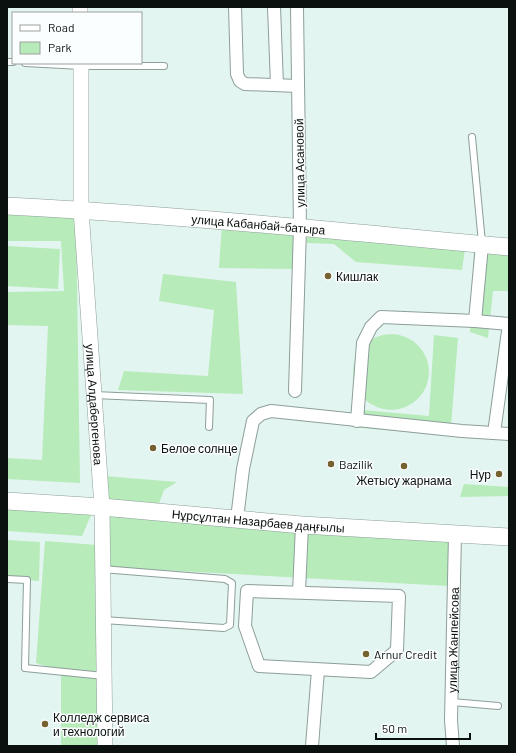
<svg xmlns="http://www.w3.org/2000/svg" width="516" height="753" viewBox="0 0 516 753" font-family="Barlow,sans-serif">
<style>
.green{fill:#b7ebb9}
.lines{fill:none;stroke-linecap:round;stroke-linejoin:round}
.service-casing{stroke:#8d9e9b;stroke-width:8}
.minor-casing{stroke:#8d9e9b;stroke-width:14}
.tertiary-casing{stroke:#8d9e9b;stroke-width:16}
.secondary-casing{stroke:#8d9e9b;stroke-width:18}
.service{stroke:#fff;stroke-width:6}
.minor{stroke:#fff;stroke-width:12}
.tertiary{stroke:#fff;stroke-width:15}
.secondary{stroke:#fff;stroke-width:17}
.poi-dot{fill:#746331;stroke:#fbfefe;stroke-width:1.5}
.labels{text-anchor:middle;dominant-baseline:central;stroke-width:3;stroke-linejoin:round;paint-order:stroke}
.street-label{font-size:12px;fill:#0b110f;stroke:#fbfefe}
.poi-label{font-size:12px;fill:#0b110f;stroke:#fbfefe;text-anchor:start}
</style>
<rect width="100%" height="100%" fill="#e3f5f1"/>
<g class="green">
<path d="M7,213L76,218L80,483L7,479V458L42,460L48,326L7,325V292L64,291L61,241H7Z"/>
<path d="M222,224L294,232V269L219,268Z"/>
<path d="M307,233L465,249L462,270L356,262L334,244L307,243Z"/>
<path d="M7,246L60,249L58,289L7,286Z"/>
<path d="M474,249L509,252V291H493L488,338L470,332Z"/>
<path d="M163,274L236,282L243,394L118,390L124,371L208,376L214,310L159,301Z"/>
<circle cx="391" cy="372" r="38"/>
<path d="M434,335L458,338L451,426L432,425L430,434L351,427L352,409L429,416Z"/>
<path d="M104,476L177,482L164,490L158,506L104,504Z"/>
<path d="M464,484L509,487V496L460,497Z"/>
<path d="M7,507L92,513L82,536L7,531Z"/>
<path d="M107,515L448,540L449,586L107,567Z"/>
<path d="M7,540L40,542L39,581L7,578Z"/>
<path d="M45,541L97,545L99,746H61V671L36,663Z"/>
</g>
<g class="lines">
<defs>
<g id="service">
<path d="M7,62H13"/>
<path d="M25,63L81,66H164"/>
<path d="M472,137L482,243"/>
<path d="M94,395L210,400L209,427"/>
<path d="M102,569L225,579L232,583L230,625L224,628L103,620"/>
<path d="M7,579L27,580L25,668L104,676"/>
<path d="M452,702L498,706"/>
</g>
<g id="minor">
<path d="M235,7L237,74L240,81L245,84L298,86"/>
<path d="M274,7L277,85"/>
<path d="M475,321L509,324"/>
<path d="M295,391L300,228L297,7"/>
<path d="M357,421L363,343L371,327L381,317L475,321L482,245"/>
<path d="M494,433L509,324"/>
<path d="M237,519L243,469L253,421L261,414L271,411L462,431L509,434"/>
<path d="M247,591L399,596L397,650L371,672L259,666L245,626Z"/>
<path d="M299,592L302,525"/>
<path d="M312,746L318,670"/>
<path id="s1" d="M453,746L451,720L455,534"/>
</g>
<g id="tertiary">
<path d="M80,7V13"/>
<path id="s2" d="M81,63V210L102,507L105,746"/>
</g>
<g id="secondary">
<path id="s3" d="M7,206C175,215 342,231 509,247"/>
<path id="s4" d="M7,501L102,507L302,525L509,537"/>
</g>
</defs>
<use href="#service" class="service-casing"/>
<use href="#minor" class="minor-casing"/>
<use href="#tertiary" class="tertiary-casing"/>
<use href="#secondary" class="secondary-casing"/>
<use href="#service" class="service"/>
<use href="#minor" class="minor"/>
<use href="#tertiary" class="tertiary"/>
<use href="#secondary" class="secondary"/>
</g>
<g class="poi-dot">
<circle cx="328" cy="276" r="4"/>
<circle cx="153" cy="448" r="4"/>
<circle cx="331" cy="464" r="4"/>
<circle cx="404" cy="466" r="4"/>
<circle cx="499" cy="474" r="4"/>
<circle cx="366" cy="654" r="4"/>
<circle cx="45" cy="724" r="4"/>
</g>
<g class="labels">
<g class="street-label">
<text transform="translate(299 163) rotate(-91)">улица Асановой</text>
<text stroke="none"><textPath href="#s3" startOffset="252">улица Кабанбай-батыра</textPath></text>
<text stroke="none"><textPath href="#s2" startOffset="342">улица Алдабергенова</textPath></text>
<text stroke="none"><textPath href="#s4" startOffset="252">Нұрсұлтан Назарбаев даңғылы</textPath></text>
<text stroke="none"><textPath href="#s1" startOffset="106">улица Жанпейсова</textPath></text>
</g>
<g class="poi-label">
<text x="336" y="276">Кишлак</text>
<text x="161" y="448">Белое солнце</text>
<text x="339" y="464">Bazilik</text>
<text x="491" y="474" text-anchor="end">Нур</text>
<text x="404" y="480" text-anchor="middle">Жетысу жарнама</text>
<text x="374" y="654">Arnur Credit</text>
<text x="53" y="717">Колледж сервиса<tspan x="53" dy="14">и технологий</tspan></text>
</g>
</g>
<rect width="516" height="753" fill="none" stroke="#0b110f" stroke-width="16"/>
<rect x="12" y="12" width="130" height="52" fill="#fbfefe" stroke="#9b9f9e"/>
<rect x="20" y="25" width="20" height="6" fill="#ffffff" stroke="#9b9f9e"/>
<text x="48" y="32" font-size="12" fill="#0b110f">Road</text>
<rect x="20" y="42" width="20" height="12" fill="#b7ebb9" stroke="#9b9f9e"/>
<text x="48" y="52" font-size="12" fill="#0b110f">Park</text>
<path d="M376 733v6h94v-6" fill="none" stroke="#0b110f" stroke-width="2"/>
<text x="382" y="733" font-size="12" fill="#0b110f" stroke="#fbfefe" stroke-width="3" paint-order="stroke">50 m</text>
</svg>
